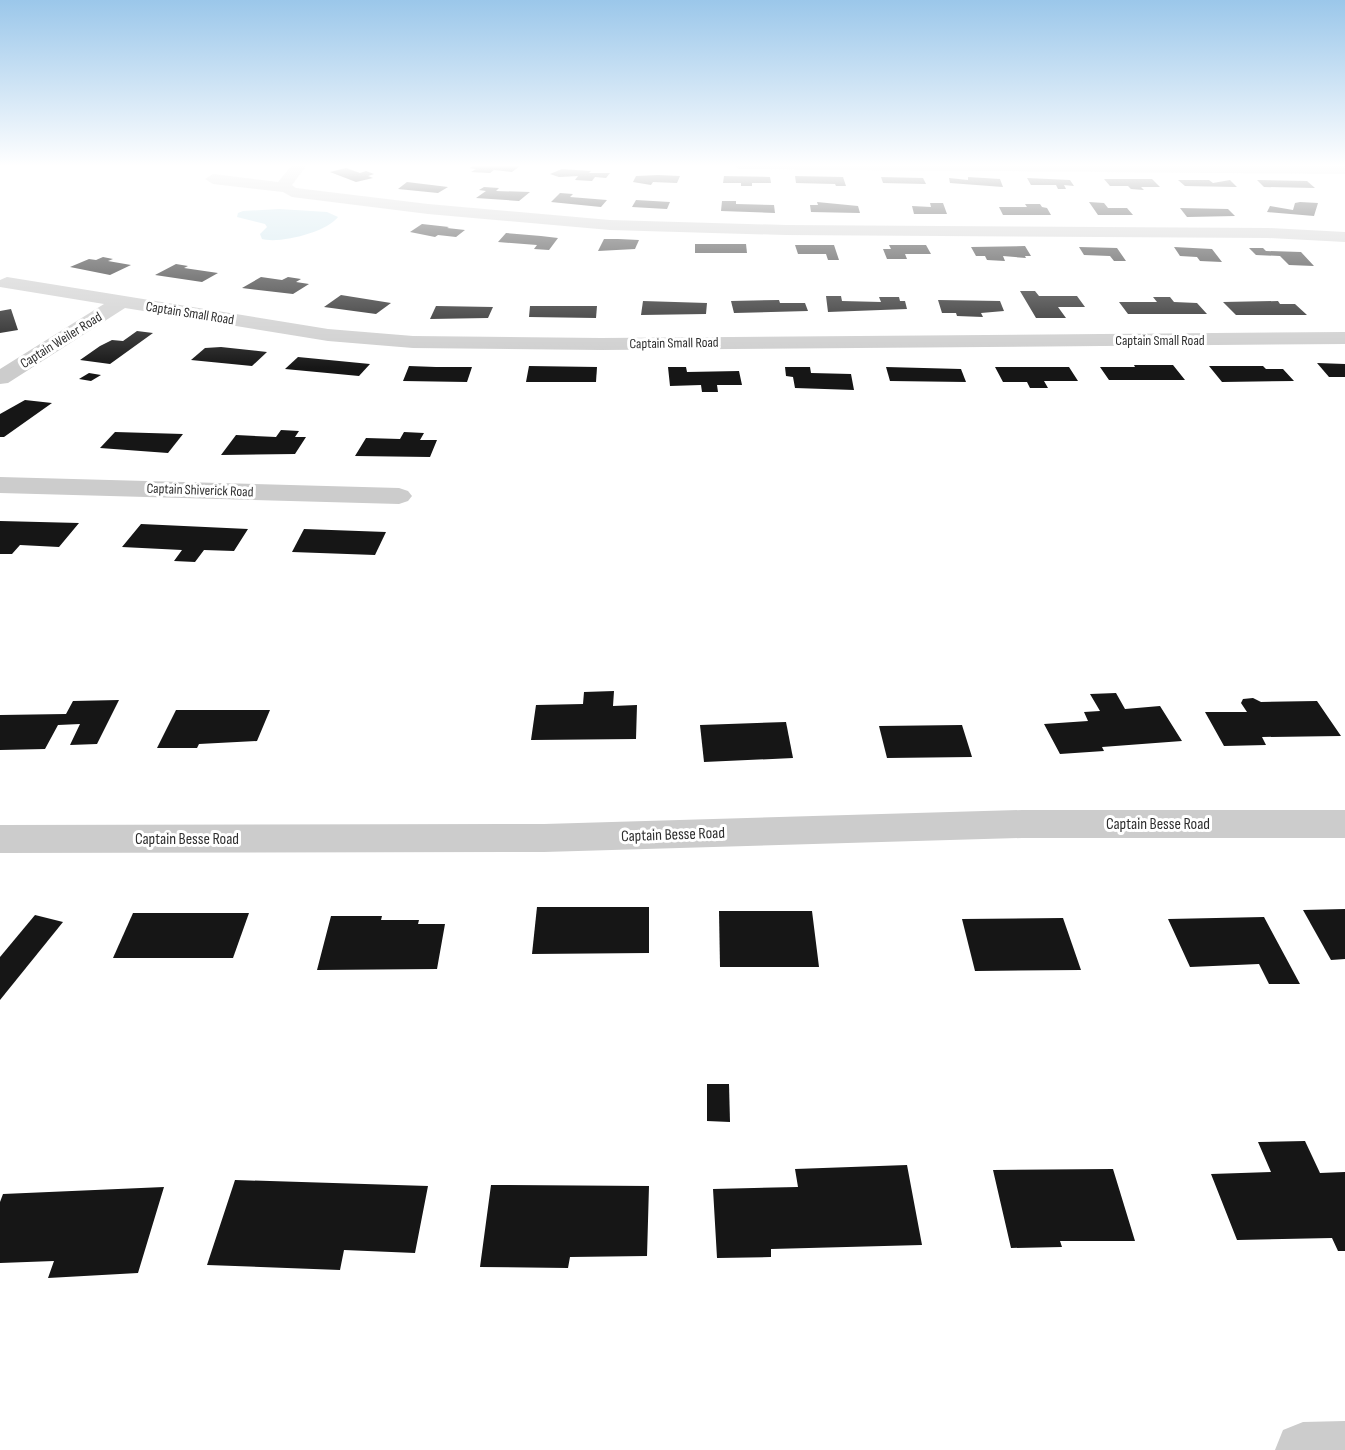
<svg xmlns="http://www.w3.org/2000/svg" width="1345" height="1450" viewBox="0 0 1345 1450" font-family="'Sofia Sans Condensed',sans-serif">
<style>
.water{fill:#c9e3ec}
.building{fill:#161616}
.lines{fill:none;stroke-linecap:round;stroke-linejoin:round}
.minor{fill:#ccc;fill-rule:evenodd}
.labels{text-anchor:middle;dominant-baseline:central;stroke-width:6;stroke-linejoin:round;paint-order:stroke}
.far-street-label{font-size:14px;fill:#2f2f2f;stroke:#fff}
.street-label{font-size:16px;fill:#2f2f2f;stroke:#fff}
</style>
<rect width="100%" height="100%" fill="#fff"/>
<path class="water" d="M279,209L327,212L338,217C327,232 280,244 262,239L260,234L267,227L265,224L237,217L238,213L243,211Z"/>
<g class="building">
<path d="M474,165H516L520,166L512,172L494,170L490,173L471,172L476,169L470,168Z"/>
<path d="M346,168L360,173L366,171L374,174L368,176L373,178L356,182L330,172Z"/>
<path d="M562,169L591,171L589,173H610L606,178L595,177L592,181L575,180L578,176L559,177L550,174Z"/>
<path d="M636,176L658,175L680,176L677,183L653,182L651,185L633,182Z"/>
<path d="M724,176L770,177L771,183H752V186H741V183H723Z"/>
<path d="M795,176L843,177L846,186H836L835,184L796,183Z"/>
<path d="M881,177L923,178L926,184L883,183Z"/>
<path d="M968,177L1000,179L1003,187L950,183L949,178L968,180Z"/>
<path d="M1027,178L1070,180L1074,186L1064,185L1066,189H1058L1056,185H1031Z"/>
<path d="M1104,179H1152L1160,187H1141L1144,190L1131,189L1128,186H1110Z"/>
<path d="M1178,180H1209L1213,183L1230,180L1237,187L1185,186Z"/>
<path d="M1257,180L1307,181L1315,188L1264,187Z"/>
<path d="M407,182L448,187L438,193L398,189Z"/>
<path d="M484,187L499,188L496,191L530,192L519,201L476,198L486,191L479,190Z"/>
<path d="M560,193L573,194L570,197L607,200L601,207L551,202Z"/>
<path d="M636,200L670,202L667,209L632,207Z"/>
<path d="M722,201H736V204L774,205L775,213L721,211Z"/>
<path d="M817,202L858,206L860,213L811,212L810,205H818Z"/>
<path d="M1089,202L1104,203L1108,208H1127L1133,215H1098Z"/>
<path d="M1300,202L1318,203L1314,216L1267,212L1270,206L1293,210L1295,203Z"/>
<path d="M930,203H943L947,214H914L912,206L931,207Z"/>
<path d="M1025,204H1040L1042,207L1047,208L1051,215H1003L999,207H1027Z"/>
<path d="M1180,208L1228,209L1235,216L1187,217Z"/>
<path d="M422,224L449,227L447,228L465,230L456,237L438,235L435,237L410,232Z"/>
<path d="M506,233L541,236L558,238L549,250L534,249L537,245L498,242Z"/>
<path d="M604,239H618L639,240L635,249L598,251Z"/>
<path d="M695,244H746L747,253H695Z"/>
<path d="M795,245H834L839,260H828L826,254H798Z"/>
<path d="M889,245H926L931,254H905L907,259H887L883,249H891Z"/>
<path d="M1025,246L1031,256H1025L1026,258L1003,256L1005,261L987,260L985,256H976L971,247Z"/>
<path d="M1079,247L1117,248L1126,261H1114L1110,256L1084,255Z"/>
<path d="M1174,247L1212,249L1222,262L1200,261L1197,257L1180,256Z"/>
<path d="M1249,248H1263L1266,251L1301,252L1314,266L1289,265L1280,256L1256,255Z"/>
<path d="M103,257L113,259L108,261L131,265L110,275L70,267L89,259L96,260Z"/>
<path d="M176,264L188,266L184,268L218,273L202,282L155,275Z"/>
<path d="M261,277L282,280L288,277L301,279L296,282L309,284L293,294L242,288Z"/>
<path d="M1020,291H1035L1039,296H1077L1085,307H1058L1066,318H1036Z"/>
<path d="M341,295L391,303L376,314L324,307Z"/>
<path d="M826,296H841L842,301L881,302L879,297H899L900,301H905L907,309L828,312Z"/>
<path d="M1153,297H1170L1174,302L1197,303L1207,314H1128L1119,302H1157Z"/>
<path d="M779,300L780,303H805L808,311L734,313L731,301Z"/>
<path d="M938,300L1000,301L1004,311L981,313L983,317L957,316L956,313H942Z"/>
<path d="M643,301L707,303L706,314L641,315Z"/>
<path d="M1278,301L1280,304H1295L1307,315H1236L1223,302Z"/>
<path d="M436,306L493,307L488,318L430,319Z"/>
<path d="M530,306H597L596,318L529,317Z"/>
<path d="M11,309L18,330L0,333V311Z"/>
<path d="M137,331L153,333L110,364L80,360L100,346L112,340L123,341Z"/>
<path d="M221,347L267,352L252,366L191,360L205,348Z"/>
<path d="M298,357L370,364L359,376L285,369Z"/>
<path d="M1317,363L1345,364V377H1329Z"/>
<path d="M1134,365H1173L1185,380H1109L1100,367H1135Z"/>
<path d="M409,366L436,367H472L467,382L403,381Z"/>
<path d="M529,366L597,367L596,382H526Z"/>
<path d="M1209,366H1263L1266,369H1283L1294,381L1222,382Z"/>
<path d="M668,367H686L687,372L739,371L742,385H717L718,392H702L701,385L670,386Z"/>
<path d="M785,367H810L811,373L851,374L854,390L795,388L793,377L786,376Z"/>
<path d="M886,367L961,369L966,382L890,381Z"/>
<path d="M995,367H1069L1078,381H1044L1048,388H1030L1027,382H1003Z"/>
<path d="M89,373L101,375L91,381L79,379Z"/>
<path d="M25,400L52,403L4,437H0V414Z"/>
<path d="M281,430L299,431L295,437H306L295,454L221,455L236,435L276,437Z"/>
<path d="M115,432L183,434L168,453L100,448Z"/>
<path d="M404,432L424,433L420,440H437L430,457L355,456L366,438L400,439Z"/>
<path d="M0,521L79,523L59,547L20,545L12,554H0Z"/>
<path d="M141,524L248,529L234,551L204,550L195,562L174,561L182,550L122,547Z"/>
<path d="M304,529L386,532L375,555L292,552Z"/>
<path d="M614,691L613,706L637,705L636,739L531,740L536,705L583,704L584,692Z"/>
<path d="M1116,693L1125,709L1160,706L1182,741L1102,747L1104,751L1060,754L1044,724L1088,721L1084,712L1100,711L1090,694Z"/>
<path d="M1253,698L1261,702L1317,701L1341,736L1262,737L1266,745L1224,746L1205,712H1247L1241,703L1243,699Z"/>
<path d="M119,700L97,744L70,745L80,724L58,725L45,749L0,750V715L66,714L73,701Z"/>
<path d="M176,710H270L257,741L199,744L197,748H157Z"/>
<path d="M786,722L793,758L704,762L700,725Z"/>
<path d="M962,725L972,757L887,758L879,726Z"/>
<path d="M537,907H649V953L532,954Z"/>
<path d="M1345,909V959L1331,960L1303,910Z"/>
<path d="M719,911H812L819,967H720Z"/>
<path d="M133,913H249L233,958H113Z"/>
<path d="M35,915L63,922L0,1000V957Z"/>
<path d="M331,916H382L381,920H419L418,924H445L437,969L317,970Z"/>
<path d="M1264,917L1300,984H1269L1259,964L1190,967L1168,919Z"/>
<path d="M1063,918L1081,970L975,971L962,919Z"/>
<path d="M707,1084H729L730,1122L707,1121Z"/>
<path d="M1305,1141L1320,1173L1345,1172V1251H1338L1332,1238L1237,1240L1211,1174L1271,1172L1258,1142Z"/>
<path d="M907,1165L922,1245L771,1249V1257L717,1258L713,1189L798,1187L795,1169Z"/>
<path d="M1113,1169L1135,1241H1060L1062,1247L1011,1248L993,1170Z"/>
<path d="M235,1180L428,1186L415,1253L344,1250L340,1270L207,1265Z"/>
<path d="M491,1185L649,1186L647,1256L570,1257L568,1268L480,1267Z"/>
<path d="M164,1187L138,1273L48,1278L54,1261L0,1263V1202L3,1194Z"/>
</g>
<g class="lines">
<g class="minor">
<path d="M292,165H307L292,185L296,188L428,204L610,220L786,225L1268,228L1345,232V242L1268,238L786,235L610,230L428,214L292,197L283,192L213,184L205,179L213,174L278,182Z"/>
<path d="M732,165L1345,166V174L739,169Z"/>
<path d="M7,277L328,329L413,336L601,338L1345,332V344L601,350L413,348L328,341L125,308L8,383L0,384V369L104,304L0,287V280Z"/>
<path d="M0,477L399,488L408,491L412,496L408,501L399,504L0,493Z"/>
<path d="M1022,810H1345V838H1022L544,852L0,853V825L544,824Z"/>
<path d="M1345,1421V1450H1275L1283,1430L1303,1422Z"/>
</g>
</g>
<linearGradient id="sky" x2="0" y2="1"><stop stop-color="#9bc7ea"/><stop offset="0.45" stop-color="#fff"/><stop offset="1" stop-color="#fff" stop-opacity="0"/></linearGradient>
<rect width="1345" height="368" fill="url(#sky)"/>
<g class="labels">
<g class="far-street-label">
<text transform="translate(190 313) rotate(9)">Captain Small Road</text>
<text transform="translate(61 340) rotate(-32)">Captain Weiler Road</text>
<text x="1160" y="340">Captain Small Road</text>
<text transform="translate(674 343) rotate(-1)">Captain Small Road</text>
<text transform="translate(200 490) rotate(2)">Captain Shiverick Road</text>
</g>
<g class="street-label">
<text x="1158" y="824">Captain Besse Road</text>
<text transform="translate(673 835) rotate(-2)">Captain Besse Road</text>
<text x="187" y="839">Captain Besse Road</text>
</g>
</g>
</svg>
